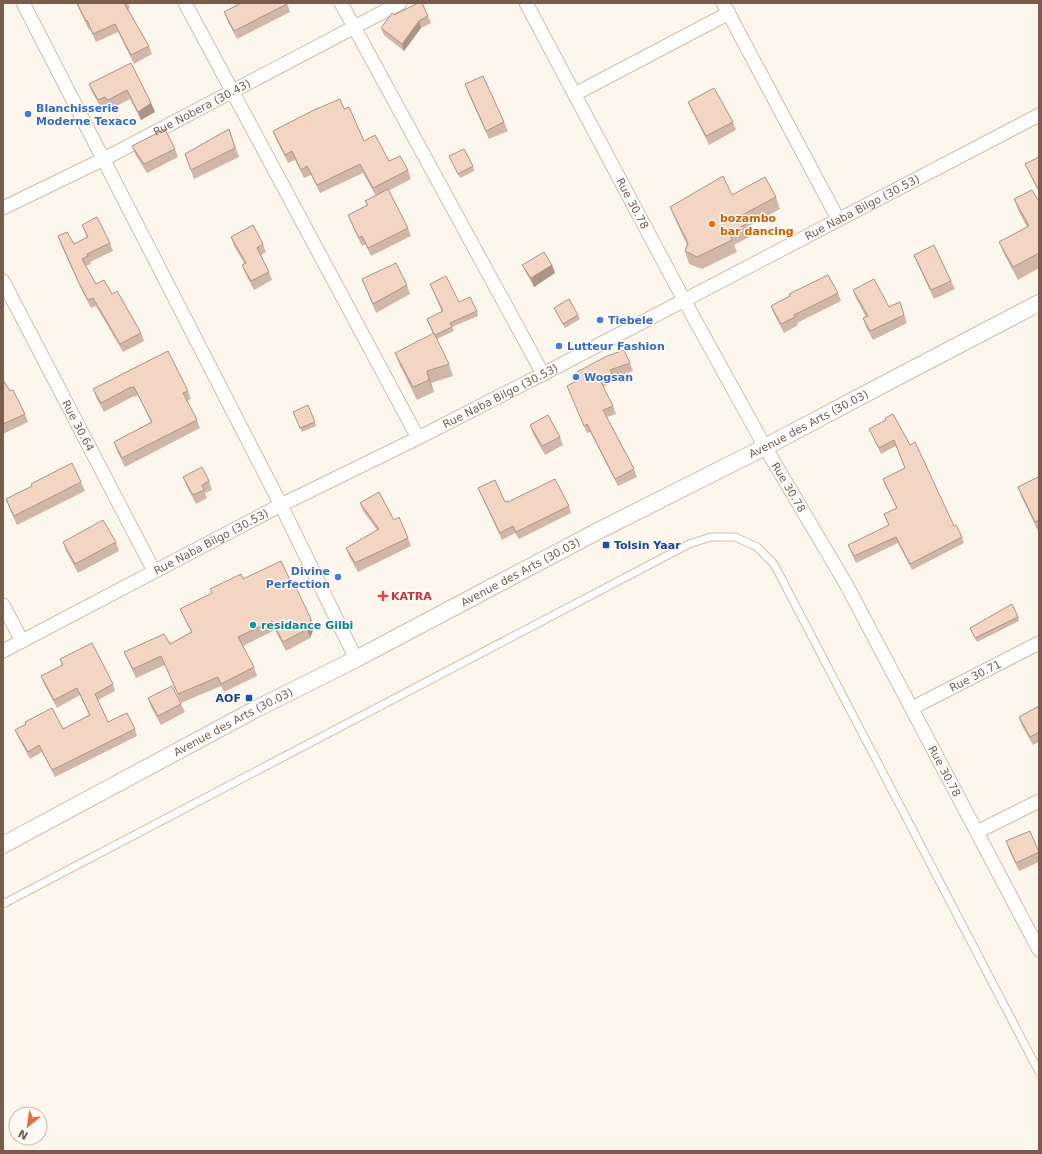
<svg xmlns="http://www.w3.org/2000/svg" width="1042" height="1154" viewBox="0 0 1042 1154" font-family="'DejaVu Sans',sans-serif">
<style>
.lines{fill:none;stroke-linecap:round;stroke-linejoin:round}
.service-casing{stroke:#d1beb0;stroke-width:9}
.minor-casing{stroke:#d1beb0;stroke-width:15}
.tertiary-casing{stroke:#d1beb0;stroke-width:18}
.service{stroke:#fff;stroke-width:7}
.minor{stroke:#fff;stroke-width:13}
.tertiary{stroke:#fff;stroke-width:16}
.wall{fill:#d1b7a8}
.shaded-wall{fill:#aa9588}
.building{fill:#f3d5c3;stroke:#aa9588}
.shop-dot{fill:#3f7fe0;stroke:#fffaf3;stroke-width:1.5}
.food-dot{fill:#e8710a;stroke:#fffaf3;stroke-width:1.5}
.transit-dot{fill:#1a4fb4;stroke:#fffaf3;stroke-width:1.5}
.health-dot{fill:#e0444e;stroke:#fffaf3;stroke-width:1.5}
.culture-dot{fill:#0f9aa8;stroke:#fffaf3;stroke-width:1.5}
.labels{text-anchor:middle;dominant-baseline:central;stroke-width:3;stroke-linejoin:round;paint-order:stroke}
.street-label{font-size:11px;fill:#7a5c4d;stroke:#fffaf3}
.shop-label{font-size:11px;font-weight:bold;fill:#366cbe;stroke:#fffaf3;text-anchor:start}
.food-label{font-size:11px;font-weight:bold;fill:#c56008;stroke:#fffaf3;text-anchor:start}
.transit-label{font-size:11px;font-weight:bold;fill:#164399;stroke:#fffaf3;text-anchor:start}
.health-label{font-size:11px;font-weight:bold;fill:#be3a42;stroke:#fffaf3;text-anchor:start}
.culture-label{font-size:11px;font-weight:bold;fill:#0d838f;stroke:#fffaf3;text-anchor:start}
</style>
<rect width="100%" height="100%" fill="#fdf6ec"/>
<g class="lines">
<defs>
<path id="service" d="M3,904L689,544L711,537H735L757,547L774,564L1039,1072"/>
<g id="minor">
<path d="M23,3L281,505L356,659"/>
<path d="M185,3L418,438"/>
<path d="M341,3L543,374"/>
<path id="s1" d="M526,3L684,300L765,447L846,584L1039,950"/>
<path d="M723,3L838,219"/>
<path d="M575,94L729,13"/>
<path id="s2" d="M3,208L104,159L400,3"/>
<path id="s3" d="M3,281L154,571"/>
<path d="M3,605L22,641"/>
<path id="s4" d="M3,651L281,505L418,438L543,374L1039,115"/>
<path id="s5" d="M912,708L1039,643"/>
<path d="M977,832L1039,801"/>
</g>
<g id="tertiary">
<path id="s6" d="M3,845L256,709L356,659L596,532L765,447L886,383L1039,303"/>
</g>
</defs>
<use href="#service" class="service-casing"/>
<use href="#minor" class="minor-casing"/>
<use href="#tertiary" class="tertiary-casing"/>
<use href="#service" class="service"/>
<use href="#minor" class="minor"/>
<use href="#tertiary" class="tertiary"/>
</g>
<g class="wall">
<path d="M76,3H128L130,8L128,9L149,46L152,54L134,64L118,32L96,42L90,29L89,30Z"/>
<path d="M287,3L290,12L237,39L227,20L224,12Z"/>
<path d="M394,15L428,16L431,23L421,28L404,51L384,35L381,28Z"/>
<path d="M131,63L151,103L155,112L141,120L130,99L111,109L108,105L101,108L92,92L89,84Z"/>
<path d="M465,84L504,122L508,131L489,139L468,93Z"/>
<path d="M688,102L733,122L736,130L709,145L692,111Z"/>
<path d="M344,109L364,141L389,161L408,170L411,179L388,191L408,228L411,236L371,256L365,244L362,246L351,223L348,215L367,205L365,201L376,196L363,173L320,193L311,175L304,178L295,160L288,163L276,139L273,131Z"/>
<path d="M229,129L239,157L194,179L185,154Z"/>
<path d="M132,146L175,149L178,157L147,173L135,154Z"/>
<path d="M449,156L473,166L474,171L460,178Z"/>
<path d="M1039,157V193L1029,172L1025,164Z"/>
<path d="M732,195L776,197L780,209L747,227L751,236L734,245L737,252L702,269L689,264L685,251L687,245L675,219L670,207Z"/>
<path d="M1014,199L1039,202V268L1018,280L1004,254L999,242L1027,227L1019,212Z"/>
<path d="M82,225L110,243L113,251L90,262L91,264L86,266L96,284L112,294L141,333L144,341L123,352L96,306L91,308L82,291L61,245L58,236L74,244L87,237Z"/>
<path d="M231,237L263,244L266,252L261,255L269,272L272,280L254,290L245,273L242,265L244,263L234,246Z"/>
<path d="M914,255L951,281L955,289L934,299L917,263Z"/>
<path d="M522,265H552L555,273L534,287L526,273Z"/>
<path d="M362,279L407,285L410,294L376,313Z"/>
<path d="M430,284L459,302L477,311L478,316L452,327L454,331L437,339L449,364L453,376L431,383L434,392L417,400L400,366L395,353L433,334L427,319L442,312Z"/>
<path d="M853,290L889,307L900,302L907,323L873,340L866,327L863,318L866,317L856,298Z"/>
<path d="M838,293L841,301L797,323L798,325L784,333L774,314L771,306L789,296V294Z"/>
<path d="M554,308L578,315L580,319L565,328L556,312Z"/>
<path d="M168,351L188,391L191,399L187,401L197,420L200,428L125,467L117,451L114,442L151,422L138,395L135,397L134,396L104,412L96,397L93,389Z"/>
<path d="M630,363L633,371L613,378L614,381L603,387L613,406L616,414L607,417L634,469L637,477L618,486L590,432L587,433L567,386L580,379L577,372Z"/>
<path d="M3,380L25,414L28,422L3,434Z"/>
<path d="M293,412L315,422L316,426L302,432Z"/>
<path d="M530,425L560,437L563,445L545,455L533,434Z"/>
<path d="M869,429L910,445L954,526L962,537L964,543L912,570L898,543L856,563L848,545L889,526L884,514L897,509L885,485L883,479L905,468L896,446L881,454L872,435Z"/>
<path d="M1039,476V531H1038L1021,496L1018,487L1038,477Z"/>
<path d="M183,477L209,481L212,490L205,493L207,498L196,504L186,485Z"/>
<path d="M81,482L85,491L17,525L9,507L6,499L32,486L31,484Z"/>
<path d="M478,488L505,502L569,506L571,513L519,539L515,533L502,540L481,495Z"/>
<path d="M360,503L394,520L408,538L411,546L358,572L349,556L346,548L377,530L363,511Z"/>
<path d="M63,542H116L119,551L78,573L66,551Z"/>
<path d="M243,579L292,584L311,619L314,628L310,638L286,651L275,630L243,646L254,667L257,676L224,692L221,686L181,703L165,665L136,678L128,661L124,652L170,644L191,632L184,618L180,609L212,593L210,589Z"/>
<path d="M1018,617L1019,621L977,642L970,628Z"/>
<path d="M60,659L113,684L115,691L98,700L108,722L135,729L137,736L55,777L42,752L30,759L18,737L15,730L63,729L89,715L80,695L57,708L44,684L41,676L62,665Z"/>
<path d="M148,698L181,704L185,712L161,725L151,707Z"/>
<path d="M1039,706V742L1033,745L1022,726L1019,717Z"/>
<path d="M1006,841L1039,851V862L1019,871L1009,850Z"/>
</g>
<g class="shaded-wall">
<path d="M419,21L421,28L404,51L402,44Z"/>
<path d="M151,103L155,112L141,120L138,112Z"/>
<path d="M552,265L555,273L534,287L531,278Z"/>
<path d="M427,371L434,392L429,380Z"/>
<path d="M311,619L314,628L310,638L307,629Z"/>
</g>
<g class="building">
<path d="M77,3H124L149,46L131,55L115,24L93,34L87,20L86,21Z"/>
<path d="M241,3H287V4L234,31L224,12Z"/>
<path d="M418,3H422L428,16L419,21L402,44L381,28L392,13L394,15Z"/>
<path d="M131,63L151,103L138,112L127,90L108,100L105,97L98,100L89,84Z"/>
<path d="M483,76L504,122L486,131L465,84Z"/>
<path d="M714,88L733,122L706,136L688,102Z"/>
<path d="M340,99L344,109L349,107L364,141L375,135L389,161L400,156L408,170L373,188L360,164L317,185L307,166L301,170L292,151L285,155L273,131L314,110Z"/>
<path d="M165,129L175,149L144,164L132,146Z"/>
<path d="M229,129L235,148L191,170L185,154Z"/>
<path d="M464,149L473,166L458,174L449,156Z"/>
<path d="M1039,157V186L1037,187L1025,164Z"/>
<path d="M723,176L732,195L765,177L776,197L742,215L746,224L729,233L732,240L697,257L685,251L688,243L670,207Z"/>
<path d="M388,189L408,228L368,248L362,236L359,238L348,215L368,205L365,201Z"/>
<path d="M1032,190L1039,202V253L1013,267L999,242L1029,226L1014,199Z"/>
<path d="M97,217L110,243L87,254L88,256L82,259L96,284L104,280L112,294L117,291L141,333L120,344L93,298L88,300L79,283L58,236L67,232L74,244L88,237L82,225Z"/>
<path d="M253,225L263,244L257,248L269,272L251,281L242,265L246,263L231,237Z"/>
<path d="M934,245L951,281L931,290L914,255Z"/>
<path d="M544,252L552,265L531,278L522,265Z"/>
<path d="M396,263L407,285L373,304L362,279Z"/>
<path d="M828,275L838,293L794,315L795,317L781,324L771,306L790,296L789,294Z"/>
<path d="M446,276L459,302L470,297L477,311L450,323L452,327L435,335L434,333V334L427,319L443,311L430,284Z"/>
<path d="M874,279L889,307L900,302L904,315L870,331L863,318L868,316L853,290Z"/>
<path d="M569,299L578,315L563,324L554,308Z"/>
<path d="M434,333L449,364L427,371L429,380L413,387L395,353Z"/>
<path d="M624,350L630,363L610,370L612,373L600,380L613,406L603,410L634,469L615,479L587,424L584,426L567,386L580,379L577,372L607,356Z"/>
<path d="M168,351L188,391L183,393L197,420L122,458L114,442L152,422L134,387L131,388V387L101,403L93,389Z"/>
<path d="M3,380L10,391L13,390L25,414L3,424Z"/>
<path d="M308,405L315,422L300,428L293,412Z"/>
<path d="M893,414L910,445L915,442L954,526L956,525L962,537L910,564L896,537L854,556L848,545L889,525L884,514L897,508L883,479L905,468L894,440L879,448L869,429L886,420L885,418Z"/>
<path d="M548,415L560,437L542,446L530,425Z"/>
<path d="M72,463L81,482L14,516L6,499L32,486L31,484Z"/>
<path d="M202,467L209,481L202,485L204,490L193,495L183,477Z"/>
<path d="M1039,476V520L1035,522L1018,487L1038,477Z"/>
<path d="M555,479L569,506L516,532L513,526L500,533L478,488L495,480L505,502L508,501V502Z"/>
<path d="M379,492L394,520L399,517L408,538L355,563L346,548L379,529L360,503Z"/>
<path d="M103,520L116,542L75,564L63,542Z"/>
<path d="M281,561L292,584L294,583L311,619L307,629L283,642L272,621L238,637L254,667L221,684L218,677L178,694L161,656L133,669L124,652L164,634L170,644L192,632L180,609L212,593L210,589L241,574L243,579Z"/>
<path d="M1012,604L1018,617L975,638L970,628Z"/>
<path d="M92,643L113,684L95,694L108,722L127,713L135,729L52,770L39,745L28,752L15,730L26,724L25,722L52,708L63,729L90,715L77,688L54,700L41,676L63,665L60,659Z"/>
<path d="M172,686L181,704L158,716L148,698Z"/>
<path d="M1039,706V732L1030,737L1019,717Z"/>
<path d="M1030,831L1039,852L1016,863L1006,841Z"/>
</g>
<g class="shop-dot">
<circle cx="28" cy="114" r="4"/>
<circle cx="600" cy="320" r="4"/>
<circle cx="559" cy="346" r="4"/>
<circle cx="576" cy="377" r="4"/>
<circle cx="338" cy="577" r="4"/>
</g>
<circle class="food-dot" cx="712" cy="224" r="4"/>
<g class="transit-dot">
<rect x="602" y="541" width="8" height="8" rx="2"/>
<rect x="245" y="694" width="8" height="8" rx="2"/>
</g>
<path class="health-dot" d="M381 590h4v4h4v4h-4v4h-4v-4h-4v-4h4z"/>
<circle class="culture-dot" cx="253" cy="625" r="4"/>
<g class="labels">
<g class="street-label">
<text stroke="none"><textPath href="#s2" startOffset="223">Rue Nobera (30.43)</textPath></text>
<text stroke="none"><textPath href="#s1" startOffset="227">Rue 30.78</textPath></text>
<text stroke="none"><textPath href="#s4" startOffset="967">Rue Naba Bilgo (30.53)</textPath></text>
<text stroke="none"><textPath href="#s4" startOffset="559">Rue Naba Bilgo (30.53)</textPath></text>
<text stroke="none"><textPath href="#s6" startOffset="909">Avenue des Arts (30.03)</textPath></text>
<text stroke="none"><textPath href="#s3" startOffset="163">Rue 30.64</textPath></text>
<text stroke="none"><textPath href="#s1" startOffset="551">Rue 30.78</textPath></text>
<text stroke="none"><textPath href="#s4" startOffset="235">Rue Naba Bilgo (30.53)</textPath></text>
<text stroke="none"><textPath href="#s6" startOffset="585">Avenue des Arts (30.03)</textPath></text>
<text stroke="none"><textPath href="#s5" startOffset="71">Rue 30.71</textPath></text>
<text stroke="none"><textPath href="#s6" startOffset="261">Avenue des Arts (30.03)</textPath></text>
<text stroke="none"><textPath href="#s1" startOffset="875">Rue 30.78</textPath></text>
</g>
<g class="shop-label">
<text x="36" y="108">Blanchisserie<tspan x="36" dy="13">Moderne Texaco</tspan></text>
<text x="608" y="320">Tiebele</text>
<text x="567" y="346">Lutteur Fashion</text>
<text x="584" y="377">Wogsan</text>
<text x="330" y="571" text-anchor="end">Divine<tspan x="330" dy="13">Perfection</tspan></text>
</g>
<g class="food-label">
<text x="720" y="218">bozambo<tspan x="720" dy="13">bar dancing</tspan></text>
</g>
<g class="transit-label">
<text x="614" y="545">Tolsin Yaar</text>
<text x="241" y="698" text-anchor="end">AOF</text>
</g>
<g class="health-label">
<text x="391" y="596">KATRA</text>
</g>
<g class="culture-label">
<text x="261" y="625">residance Gilbi</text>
</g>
</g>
<rect width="1042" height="1154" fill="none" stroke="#7a5c4d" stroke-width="8"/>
<g transform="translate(28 1126) rotate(209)"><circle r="19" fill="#fffaf3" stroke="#cabbb1"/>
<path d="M0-3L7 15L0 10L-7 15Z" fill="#e76f51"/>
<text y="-6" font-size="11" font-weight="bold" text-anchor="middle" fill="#7a5c4d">N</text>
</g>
</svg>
